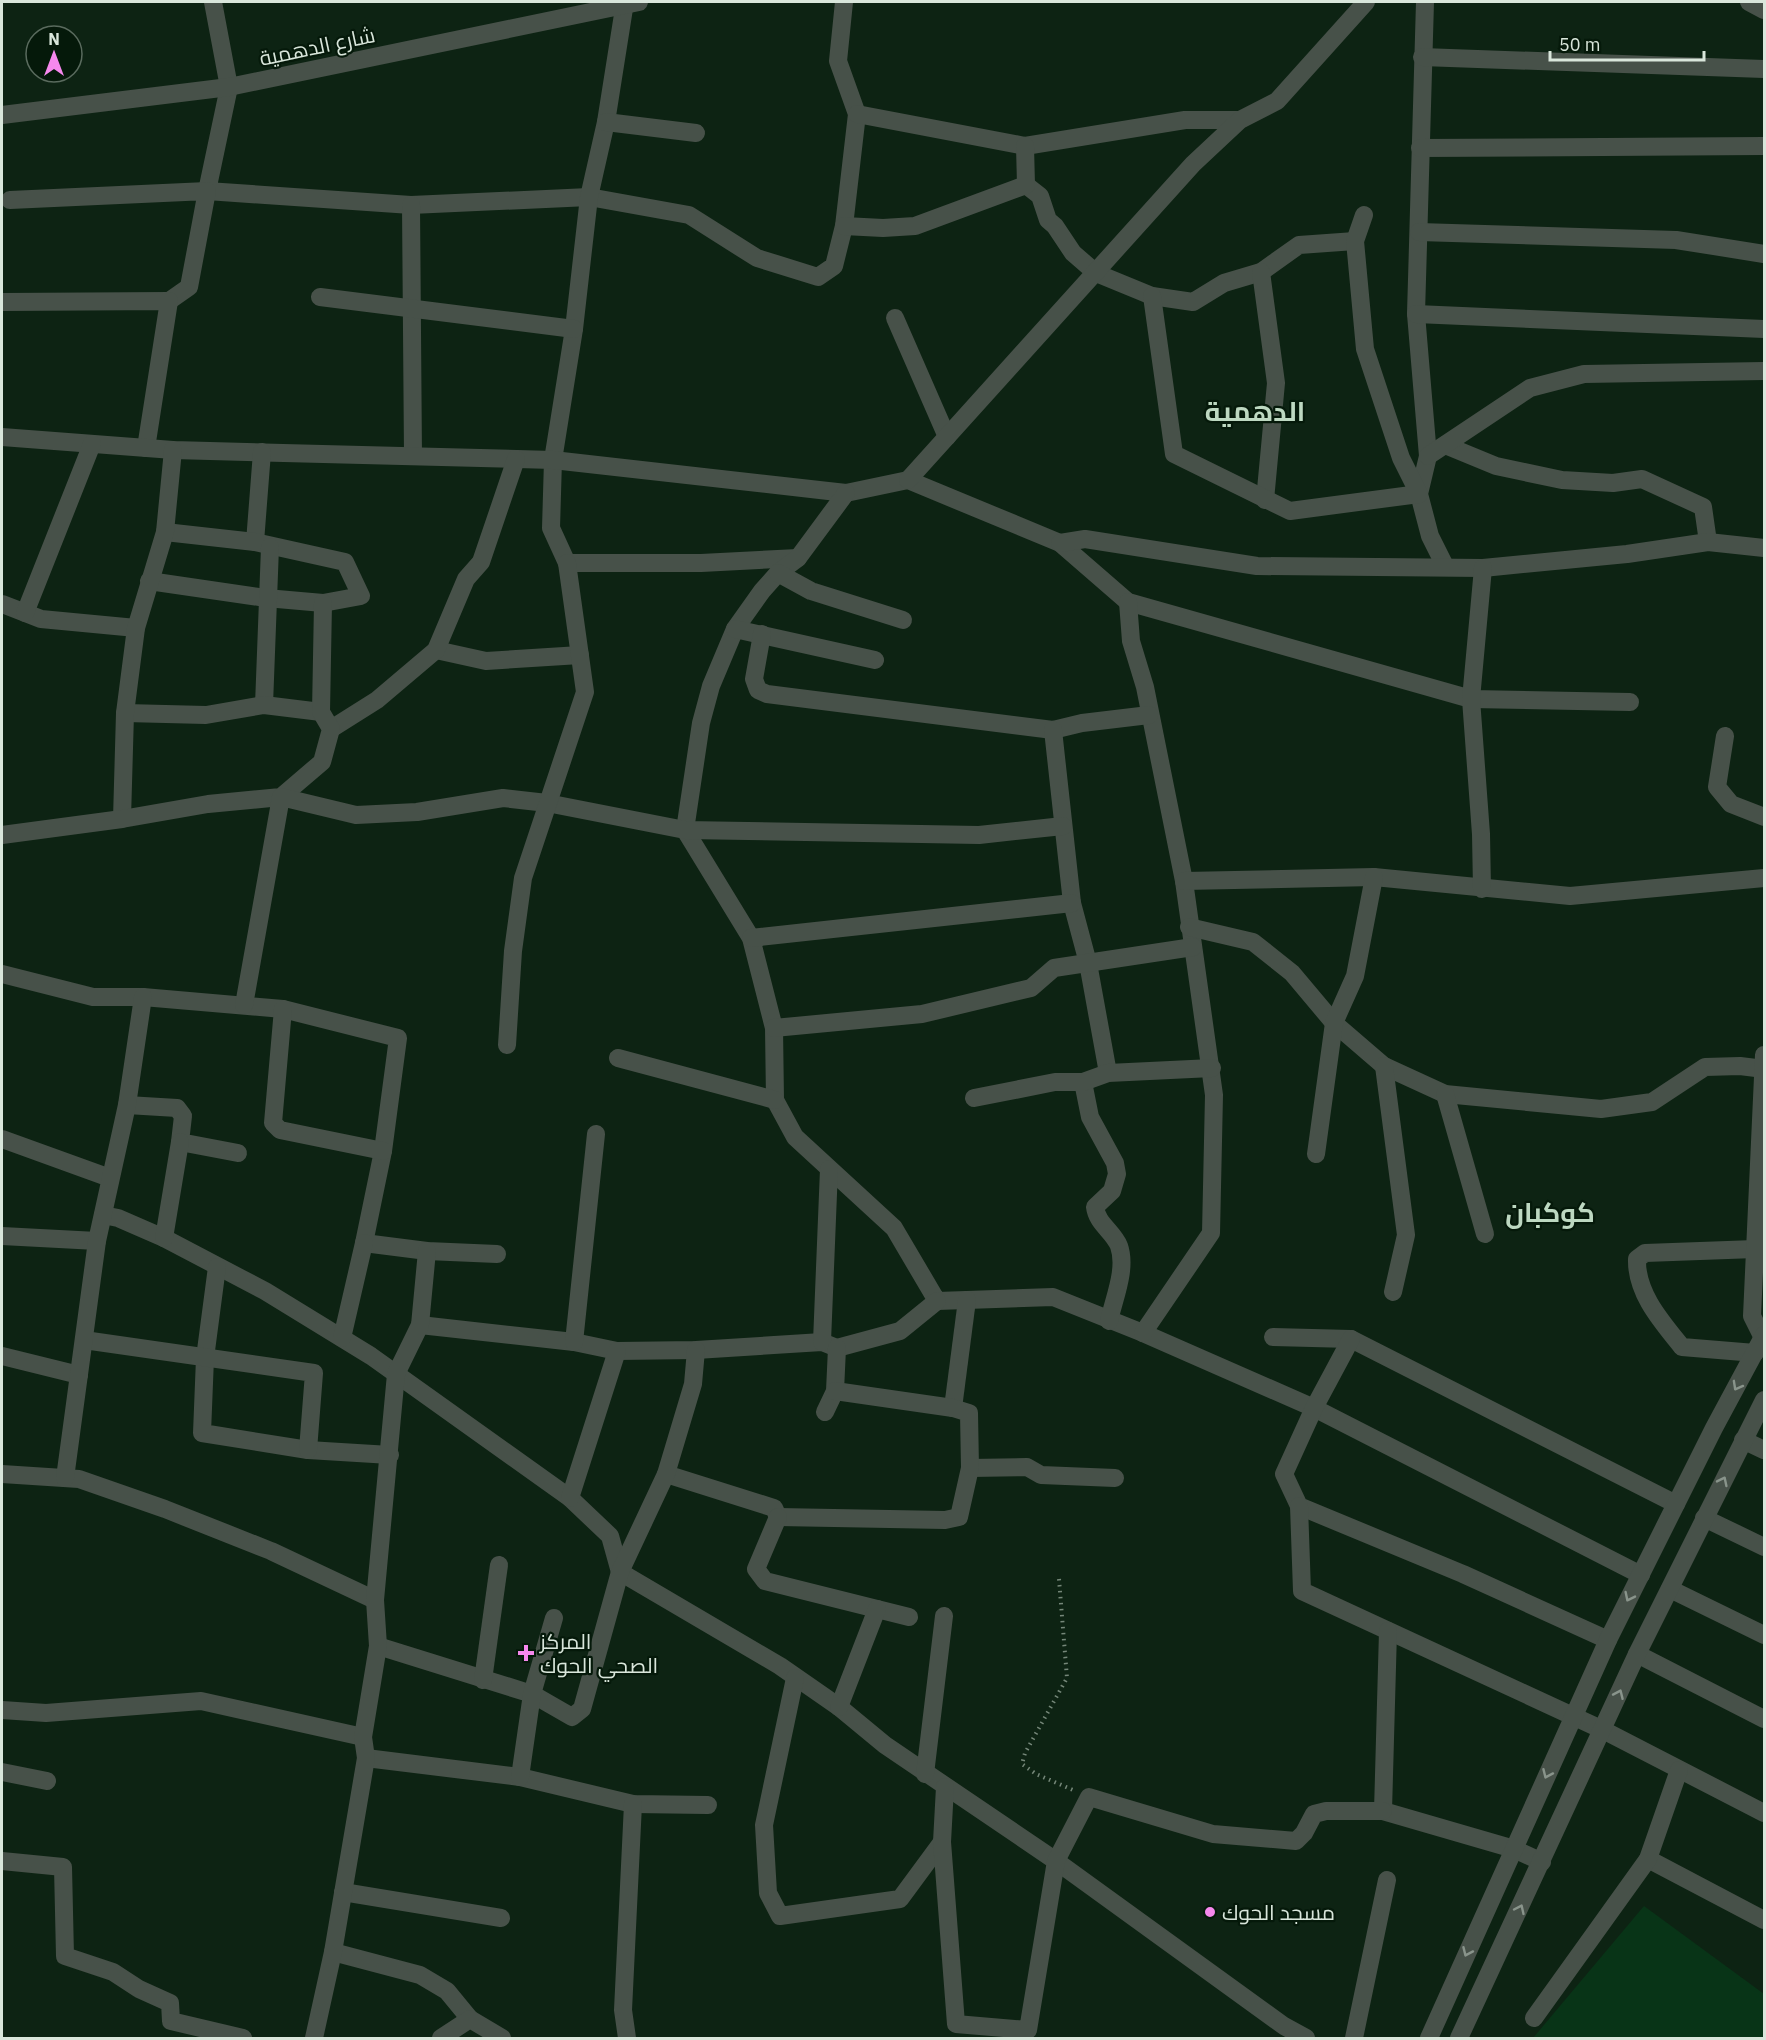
<svg xmlns="http://www.w3.org/2000/svg" width="1766" height="2040" viewBox="0 0 1766 2040" font-family="'IBM Plex Sans',Cairo,sans-serif">
<style>
.green{fill:#083417}
.lines{fill:none;stroke-linecap:round;stroke-linejoin:round}
.path{stroke:#758779;stroke-width:4;stroke-dasharray:1.5 4.5;stroke-linecap:butt}
.minor{stroke:#475149;stroke-width:18}
.oneway{stroke:#89948b}
.poi-dot{fill:#f688ed;stroke:#05190a;stroke-width:2}
.labels{text-anchor:middle;dominant-baseline:central;stroke-width:4.5;stroke-linejoin:round;paint-order:stroke}
.street-label{font-size:21px;fill:#d9e6db;stroke:#05190a}
.poi-label{font-size:21px;fill:#d9e6db;stroke:#05190a;text-anchor:start}
.district-label{font-size:27px;font-weight:bold;fill:#bdd8c1;stroke:#05190a}
</style>
<rect width="100%" height="100%" fill="#0d2313"/>
<path class="green" d="M1644,1906L1764,1994V2038H1533Z"/>
<g class="lines">
<path class="path" d="M1059,1579L1067,1678L1025,1753L1022,1764L1036,1774L1073,1790"/>
<g class="minor">
<path d="M213,2L229,87L207,191L411,205L589,197L689,215L757,258L818,277L834,266L844,226L857,114L838,61L844,2"/>
<path d="M625,2L606,122L589,197L574,329L553,460L551,528L567,563H701L798,558"/>
<path d="M1425,2L1416,314L1428,456L1419,494L1430,536L1445,566"/>
<path d="M1749,2L1764,10"/>
<path d="M1422,57L1764,69"/>
<path d="M857,114L1025,146L1185,120H1240"/>
<path d="M2,115L229,87L639,2"/>
<path d="M606,122L696,133"/>
<path d="M1420,148L1764,146"/>
<path d="M1026,185L1040,196L1048,220L1055,226L1073,253L1096,273L1152,296L1193,302L1224,283L1261,272L1299,245L1355,241"/>
<path d="M10,200L207,191L189,287L169,301"/>
<path d="M411,205L413,456"/>
<path d="M844,226L883,228L915,226L1026,185L1025,146"/>
<path d="M1419,232L1676,240L1764,254"/>
<path d="M1261,272L1276,383L1265,500"/>
<path d="M1152,296L1174,454L1290,511L1419,494L1401,458L1365,349L1355,241L1364,215"/>
<path d="M320,297L574,329"/>
<path d="M2,302L169,301L146,448"/>
<path d="M1416,314L1764,329"/>
<path d="M895,318L947,437"/>
<path d="M2,437L173,450L553,460L846,493L908,480L1060,543L1128,602L1471,699L1630,702"/>
<path d="M1445,445L1496,466L1562,480L1613,483L1642,479L1703,507L1708,542"/>
<path d="M1428,456L1530,388L1584,374L1764,371"/>
<path d="M908,480L1193,164L1240,120L1277,101L1366,2"/>
<path d="M846,493L798,558L778,573L762,591L735,629L711,686L701,723L685,830L751,938L774,1028L775,1100L795,1137L894,1228L937,1301L1053,1297L1143,1333L1314,1408L1641,1575"/>
<path d="M255,542L262,452"/>
<path d="M1060,543L1085,539L1257,566L1483,568L1627,554L1708,542L1764,548"/>
<path d="M778,573L811,591L903,620"/>
<path d="M149,581L266,598L323,603L361,596L345,562L255,542L165,532"/>
<path d="M1128,602L1131,641L1145,687L1184,881L1214,1095L1211,1233L1143,1333"/>
<path d="M2,604L41,619L136,628"/>
<path d="M25,613L92,444"/>
<path d="M735,629L875,660"/>
<path d="M762,634L754,679L758,690L767,694L1053,730L1082,723L1149,715"/>
<path d="M436,650L486,661L580,655"/>
<path d="M264,705L270,547"/>
<path d="M125,713L206,715L264,705L321,712"/>
<path d="M331,729L377,700L436,650L466,579L481,562L516,459"/>
<path d="M1053,730L1072,903L1088,963L1108,1073"/>
<path d="M1725,736L1717,787L1731,804L1764,817"/>
<path d="M122,819L125,713L136,628L165,532L173,450"/>
<path d="M2,835L122,819L208,804L281,797L322,762L331,729L321,712L323,603"/>
<path d="M1184,881L1374,877L1570,896L1764,878"/>
<path d="M1482,889L1481,834L1471,699L1483,568"/>
<path d="M1189,927L1253,942L1292,973L1334,1023L1384,1066L1445,1094L1601,1109L1652,1102L1705,1067L1740,1066L1764,1069"/>
<path d="M751,938L1072,903"/>
<path d="M2,974L93,997H143L283,1009L398,1038L383,1151L364,1243L427,1251L497,1254"/>
<path d="M244,1005L281,797L356,815L417,812L503,798L547,803L685,830L979,835L1063,826"/>
<path d="M283,1009L273,1123L280,1130L383,1151"/>
<path d="M774,1028L922,1014L1031,988L1054,968L1193,947"/>
<path d="M507,1045L513,951L523,878L585,692L567,563"/>
<path d="M618,1058L775,1100"/>
<path d="M1384,1066L1406,1235L1393,1292"/>
<path d="M1083,1082L1090,1117L1115,1163L1117,1174L1112,1191L1095,1207C1097,1224 1113,1231 1119,1246C1127,1269 1114,1298 1109,1321"/>
<path d="M1445,1094L1485,1234"/>
<path d="M974,1098L1055,1082H1083L1108,1073L1212,1068"/>
<path d="M127,1105L177,1108L183,1116L180,1142L238,1153"/>
<path d="M2,1139L110,1178"/>
<path d="M1316,1154L1334,1023L1355,976L1374,877"/>
<path d="M103,1215L118,1218L164,1238L265,1291L371,1356L570,1498L610,1536L620,1572L780,1666L839,1707L885,1745L1056,1861L1284,2026L1306,2038"/>
<path d="M2,1236L97,1241"/>
<path d="M164,1238L180,1142"/>
<path d="M1755,1249L1645,1253L1637,1259C1636,1293 1661,1321 1682,1347L1755,1353"/>
<path d="M217,1267L205,1358L202,1433L308,1450L390,1455"/>
<path d="M420,1325L574,1342L617,1351L696,1350L822,1342L837,1348L900,1331L937,1301"/>
<path d="M1273,1337L1351,1339L1676,1504"/>
<path d="M342,1338L364,1243"/>
<path d="M1763,1338L1752,1316L1764,1055"/>
<path d="M1351,1339L1314,1408L1284,1474L1299,1506L1463,1574L1608,1640"/>
<path d="M84,1340L314,1373L308,1450"/>
<path d="M574,1342L596,1134"/>
<path d="M822,1342L829,1169"/>
<path d="M2,1356L79,1375"/>
<path d="M953,1408L967,1300"/>
<path d="M825,1412L835,1391L837,1348"/>
<path d="M1743,1440L1764,1450"/>
<path d="M970,1468L1027,1467L1041,1475L1115,1478"/>
<path d="M2,1474L79,1479L165,1509L271,1551L375,1600"/>
<path d="M666,1474L774,1508L778,1517"/>
<path d="M65,1478L97,1241L127,1105L143,997"/>
<path d="M570,1498L617,1351"/>
<path d="M1299,1506L1302,1591L1603,1730L1764,1813"/>
<path d="M778,1517L945,1520L959,1517L970,1468L969,1413L953,1408L835,1391"/>
<path d="M778,1517L756,1569L765,1581L909,1617"/>
<path d="M1704,1518L1764,1547"/>
<path d="M1670,1589L1764,1635"/>
<path d="M1388,1631L1383,1811L1514,1849L1542,1862"/>
<path d="M378,1646L532,1694L572,1717L582,1709L620,1572L666,1474L693,1384L696,1350"/>
<path d="M1637,1654L1764,1719"/>
<path d="M795,1678L764,1825L768,1893L780,1916L900,1899L942,1842"/>
<path d="M483,1680L499,1565"/>
<path d="M839,1707L877,1609"/>
<path d="M2,1710L46,1713L201,1701L363,1737"/>
<path d="M366,1758L520,1777L633,1804L708,1805"/>
<path d="M2,1772L47,1781"/>
<path d="M925,1774L944,1616"/>
<path d="M520,1777L532,1694L554,1618"/>
<path d="M945,1787L942,1842L956,2024L1028,2030L1056,1861L1089,1797L1213,1834L1296,1841L1304,1833L1314,1814L1326,1811H1383"/>
<path d="M1648,1859L1764,1920"/>
<path d="M2,1861L63,1867L65,1956L113,1972L139,1989L170,2003L171,2021L243,2038"/>
<path d="M343,1892L501,1918"/>
<path d="M333,1952L420,1975L447,1991L470,2019"/>
<path d="M1534,2018L1648,1859L1679,1770"/>
<path d="M314,2038L333,1952L366,1758L363,1737L378,1646L375,1600L396,1374L420,1325L427,1251"/>
<path d="M441,2038L470,2019L502,2038"/>
<path d="M627,2038L623,2010L633,1804"/>
<path d="M1354,2038L1387,1880"/>
<path d="M1429,2038L1608,1640L1714,1428L1764,1335"/>
<path d="M1459,2038L1637,1654L1764,1400"/>
</g>
</g>
<defs><path id="oneway-chevron" d="M-2-3.5L2.5 0L-2 3.5" fill="none" stroke-width="1.6" stroke-linecap="round" stroke-linejoin="round" transform="scale(1.5)"/></defs>
<g class="oneway">
<use href="#oneway-chevron" transform="translate(1737 1386) rotate(119)"/>
<use href="#oneway-chevron" transform="translate(1723 1481) rotate(-64)"/>
<use href="#oneway-chevron" transform="translate(1629 1597) rotate(116)"/>
<use href="#oneway-chevron" transform="translate(1619 1694) rotate(-66)"/>
<use href="#oneway-chevron" transform="translate(1547 1774) rotate(114)"/>
<use href="#oneway-chevron" transform="translate(1520 1909) rotate(-65)"/>
<use href="#oneway-chevron" transform="translate(1467 1952) rotate(114)"/>
</g>
<g class="poi-dot">
<path d="M523 1644h6v6h6v6h-6v6h-6v-6h-6v-6h6z"/>
<circle cx="1210" cy="1912" r="6"/>
</g>
<g class="labels">
<g class="street-label">
<text transform="translate(317 46) rotate(-12)">شارع الدهمية</text>
</g>
<g class="poi-label">
<text x="540" y="1641">المركز<tspan x="540" dy="24">الصحي الحوك</tspan></text>
<text x="1222" y="1912">مسجد الحوك</text>
</g>
<g class="district-label">
<text x="1255" y="410">الدهمية</text>
<text x="1550" y="1211">كوكبان</text>
</g>
</g>
<rect width="1766" height="2040" fill="none" stroke="#d9e6db" stroke-width="6"/>
<g transform="translate(54 54)"><circle r="28" fill="#05190a" stroke="#5a6b5e" stroke-width="1.5"/>
<path d="M0-4.5L10 22L0 15L-10 22Z" fill="#f688ed"/>
<text y="-9" font-size="16" font-weight="bold" text-anchor="middle" fill="#d9e6db">N</text>
</g>
<path d="M1550 51v9h154v-9" fill="none" stroke="#d9e6db" stroke-width="3"/>
<text x="1559" y="51" font-size="18" fill="#d9e6db" stroke="#05190a" stroke-width="4.5" paint-order="stroke">50 m</text>
</svg>
